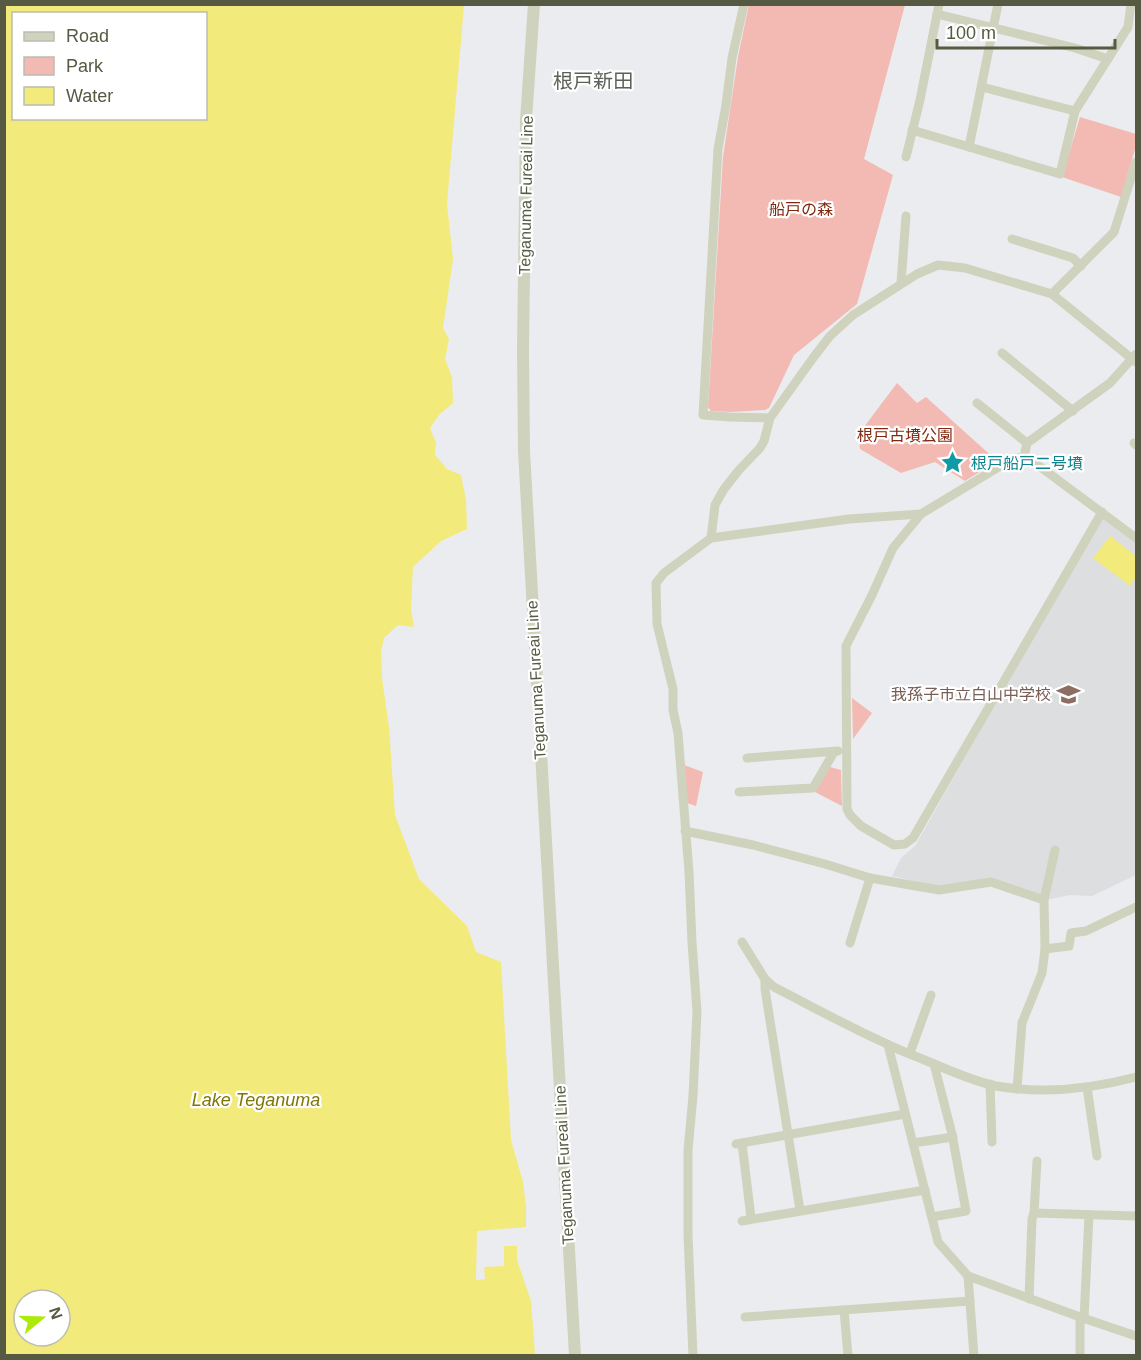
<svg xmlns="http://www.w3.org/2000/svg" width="1141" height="1360" viewBox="0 0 1141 1360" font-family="Arial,'Noto Sans JP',sans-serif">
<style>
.education{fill:#dcdee0}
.green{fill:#f2bab3}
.water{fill:#f3ea7c;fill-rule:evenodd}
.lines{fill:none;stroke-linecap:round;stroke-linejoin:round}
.minor{stroke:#cfd3bd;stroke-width:9}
.tertiary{stroke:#cfd3bd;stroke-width:12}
.labels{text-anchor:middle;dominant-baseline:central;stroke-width:4.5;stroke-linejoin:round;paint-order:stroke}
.street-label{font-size:16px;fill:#565a42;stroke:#fff}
.park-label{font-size:16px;fill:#80270e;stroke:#fff}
.culture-label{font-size:16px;fill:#0d838f;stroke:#fff;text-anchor:start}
.education-label{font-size:16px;fill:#785e54;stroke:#fff;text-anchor:end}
.water-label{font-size:18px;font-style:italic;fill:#807605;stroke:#fff}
.quarter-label{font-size:20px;fill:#5e6157;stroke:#fff}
</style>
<rect width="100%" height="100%" fill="#ebecef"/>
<path class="education" d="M1102,516L1136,542V875L1092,896L1070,895L1051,899L989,878L939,887L892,876L901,858L915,846Z"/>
<g class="green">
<path d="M749,4L905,5L864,159L893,175L857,304L794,355L769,408L765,410L731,412L711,411L708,407L723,157L738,57Z"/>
<path d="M1080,117L1136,134V146L1121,197L1062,177Z"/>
<path d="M897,383L917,403L926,397L997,461L965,481L935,462L901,473L860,449L858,435Z"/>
<path d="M852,698L872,713L853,739Z"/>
<path d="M684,765L703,772L696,806L687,803Z"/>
<path d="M830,767L841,770L842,806L815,792Z"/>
</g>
<g class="water">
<path d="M5,4L464,5L447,204L453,259L443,328L449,339L445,359L452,377L453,403L439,415L430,428L436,443L435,455L447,469L461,475L466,500L467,529L441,541L413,567L411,609L414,627L398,625L384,638L381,652L382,678L389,727L395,815L419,879L467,926L476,952L501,962L511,1140L523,1182L526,1207V1227L477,1231L476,1280L485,1279L484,1267L504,1266V1246H517V1260L531,1301L535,1355H5ZM14,14H206V118H14ZM24,1300H60V1336H24Z"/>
<path d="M1110,536L1136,556V577L1130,586L1093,558Z"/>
</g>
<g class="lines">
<g class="minor">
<path d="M744,4L732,58L726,105L718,149L703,415L730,417L770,418"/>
<path d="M937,14L1075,48L1108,59"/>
<path d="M982,87L1075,111"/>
<path d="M912,130L1060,174L1075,111L1128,27L1131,4"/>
<path d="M969,147L998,4"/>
<path d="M906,157L920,100L939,4"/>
<path d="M1012,239L1073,258L1081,266"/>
<path d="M901,283L906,216"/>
<path d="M1052,294L1136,362"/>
<path d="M1002,353L1073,411"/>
<path d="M977,403L1027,443"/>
<path d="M1134,443L1136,445"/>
<path d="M1024,457L1027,443L1110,383L1136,354"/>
<path d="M921,514L893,548L872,595L846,646L847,809L850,815L861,826L894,845L905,844L913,838L1102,512"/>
<path d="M711,538L715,505L724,489L739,470L760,448L764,441L770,418L813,358L830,336L853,315L917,274L938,265L965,268L1052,294L1114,232L1136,162"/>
<path d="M747,758L838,751"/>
<path d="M739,792L813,788L834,752"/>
<path d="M685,831L753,845L825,864L870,878L939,890L991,882L1044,900"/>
<path d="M742,942L765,979L774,987C811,1006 847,1026 885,1043C898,1050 913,1055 927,1061C949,1070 972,1081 996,1086C1042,1094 1091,1089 1136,1077"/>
<path d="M850,943L870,878"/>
<path d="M1045,949L1069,946L1071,933L1086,931L1136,907"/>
<path d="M765,979V989L800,1210"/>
<path d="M888,1045L938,1242L968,1276L1080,1317L1136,1336"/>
<path d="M910,1053L931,995"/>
<path d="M990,1084L992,1142"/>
<path d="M1087,1087L1097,1156"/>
<path d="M1017,1089L1022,1023L1042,973L1045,949L1044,900L1055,850"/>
<path d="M742,1143L751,1218"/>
<path d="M913,1143L953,1137"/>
<path d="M736,1144L905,1114"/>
<path d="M1034,1213L1037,1161"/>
<path d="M932,1217L966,1211L952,1134L934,1064"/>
<path d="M742,1221L925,1190"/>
<path d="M968,1276L974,1356"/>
<path d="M1029,1299L1032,1219L1034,1213L1136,1216"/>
<path d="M844,1310L848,1356"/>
<path d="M745,1317L970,1301"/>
<path d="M1080,1317V1356"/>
<path d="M1084,1319L1089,1215"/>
<path d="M693,1356L688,1235V1150L693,1096L697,1012L692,942L689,872L678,733L673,710V689L657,624L656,583L664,573L711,538L849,519L921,514L1012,459C1020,457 1024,457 1031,460L1136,538"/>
</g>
<path class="tertiary" d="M534,4L526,120L523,350L524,451L575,1356"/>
</g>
<defs>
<symbol id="sight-bare" viewBox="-9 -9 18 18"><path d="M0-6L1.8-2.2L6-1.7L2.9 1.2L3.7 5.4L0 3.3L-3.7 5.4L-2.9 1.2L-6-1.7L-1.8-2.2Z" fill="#0f9aa8" stroke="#fff" stroke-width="2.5" paint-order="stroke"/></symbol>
<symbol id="school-bare" viewBox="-9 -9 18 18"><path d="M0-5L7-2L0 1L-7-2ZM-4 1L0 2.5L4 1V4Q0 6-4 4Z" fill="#8d6e63" stroke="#fff" stroke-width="2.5" paint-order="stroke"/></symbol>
</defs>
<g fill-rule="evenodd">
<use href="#sight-bare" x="936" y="446" width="33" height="33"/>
<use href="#school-bare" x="1052" y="678" width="33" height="33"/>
</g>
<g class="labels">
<g class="street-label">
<text transform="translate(526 195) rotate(-89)">Teganuma Fureai Line</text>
<text transform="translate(536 680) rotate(-93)">Teganuma Fureai Line</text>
<text transform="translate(564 1165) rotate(-93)">Teganuma Fureai Line</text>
</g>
<g class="park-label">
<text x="801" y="209">船戸の森</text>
<text x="905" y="435">根戸古墳公園</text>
</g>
<g class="culture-label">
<text x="971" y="463">根戸船戸二号墳</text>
</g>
<g class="education-label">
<text x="1051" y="694">我孫子市立白山中学校</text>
</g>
<g class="water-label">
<text x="256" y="1100">Lake Teganuma</text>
</g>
<g class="quarter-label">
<text x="593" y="81">根戸新田</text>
</g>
</g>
<rect width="1141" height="1360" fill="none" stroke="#565a42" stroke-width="12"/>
<rect x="12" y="12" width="195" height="108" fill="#ffffff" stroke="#bbbdb3" stroke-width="1.5"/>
<rect x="24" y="32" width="30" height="9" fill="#cfd3bd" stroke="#bbbdb3" stroke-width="1.5"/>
<text x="66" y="42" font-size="18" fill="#565a42">Road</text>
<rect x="24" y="57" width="30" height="18" fill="#f2bab3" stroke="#bbbdb3" stroke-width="1.5"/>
<text x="66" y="72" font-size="18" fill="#565a42">Park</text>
<rect x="24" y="87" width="30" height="18" fill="#f3ea7c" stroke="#bbbdb3" stroke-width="1.5"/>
<text x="66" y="102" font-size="18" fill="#565a42">Water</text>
<g transform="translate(42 1318) rotate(71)"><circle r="28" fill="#ffffff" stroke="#bbbdb3" stroke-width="1.5"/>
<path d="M0-4.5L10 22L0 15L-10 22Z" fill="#acea09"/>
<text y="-9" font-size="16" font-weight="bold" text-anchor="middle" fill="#565a42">N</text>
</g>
<path d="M937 39v9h178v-9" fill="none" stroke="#565a42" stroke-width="3"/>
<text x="946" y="39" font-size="18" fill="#565a42" stroke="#ffffff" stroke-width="4.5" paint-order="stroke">100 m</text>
</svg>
